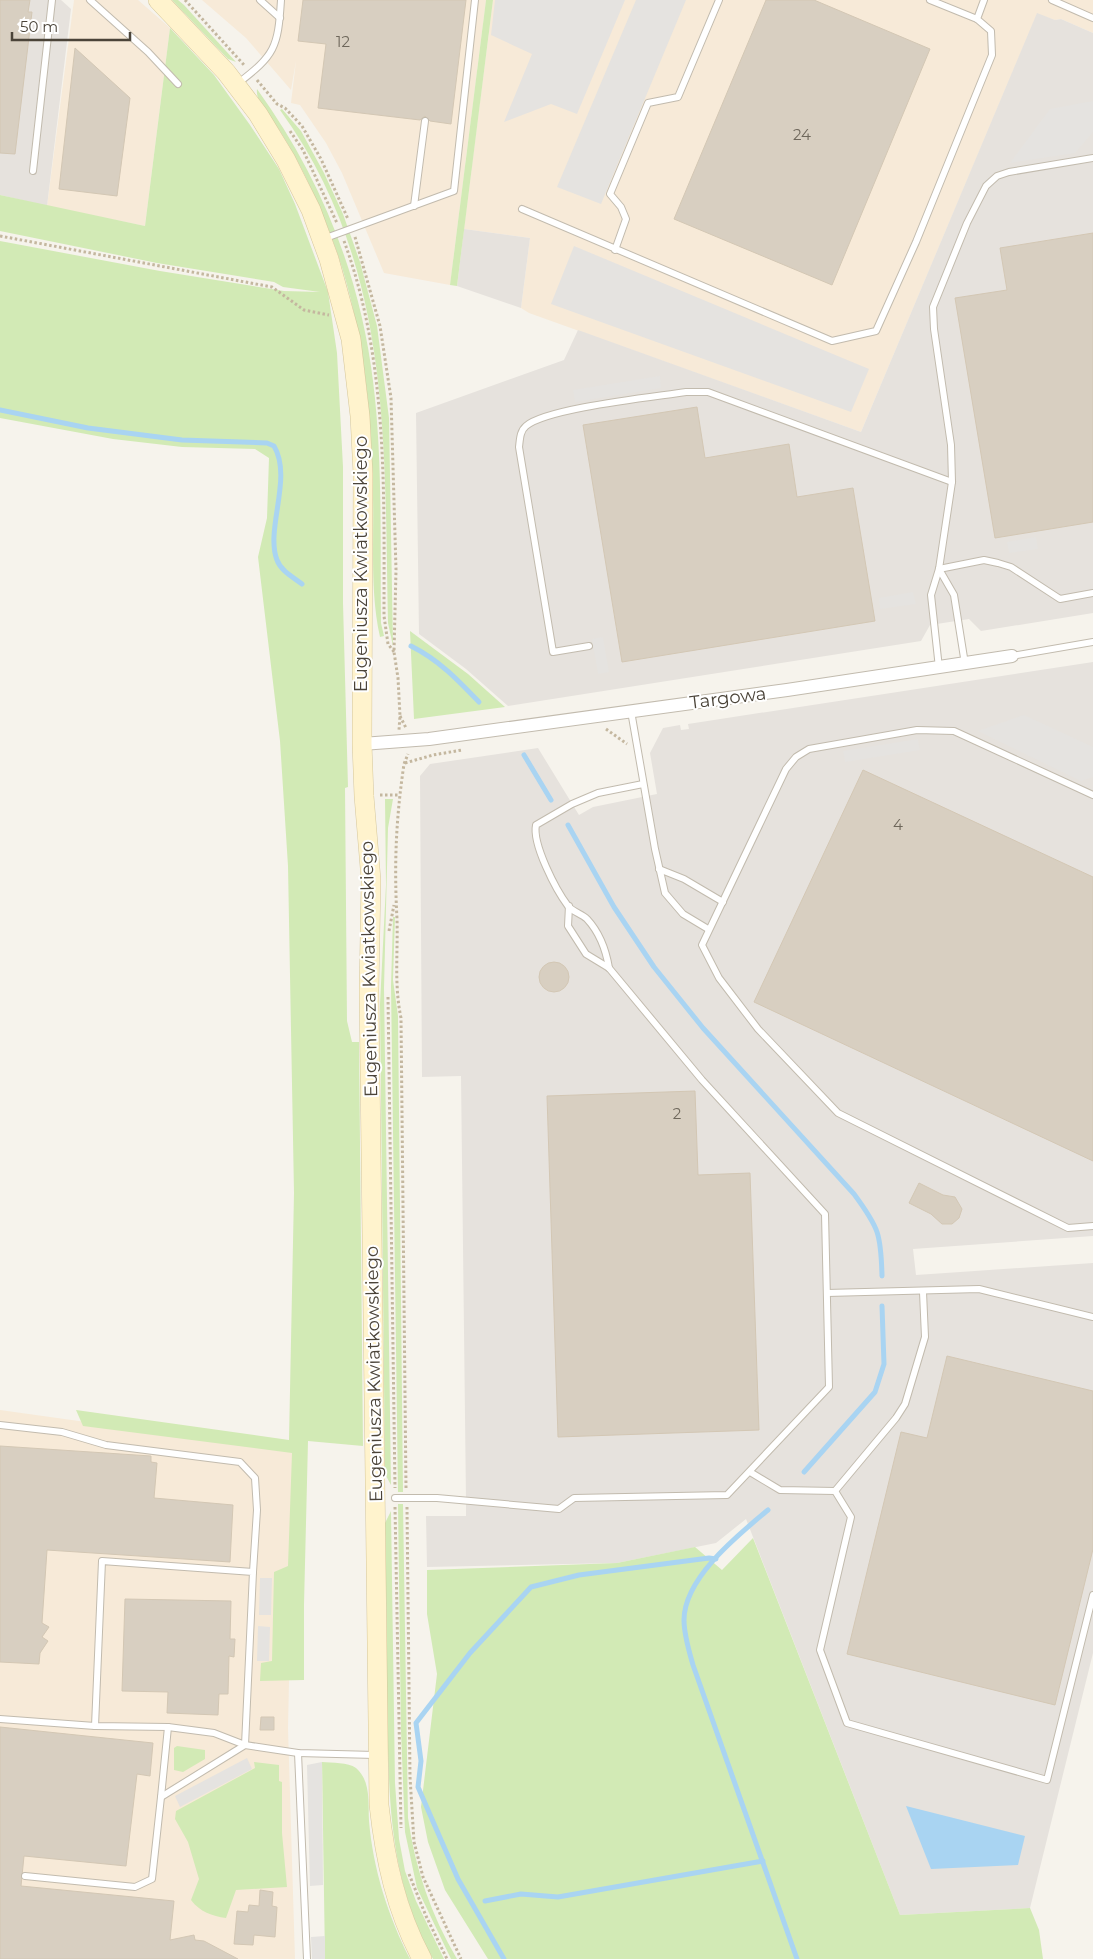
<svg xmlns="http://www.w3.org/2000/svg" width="1093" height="1959" viewBox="0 0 1093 1959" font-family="Montserrat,sans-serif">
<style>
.commercial{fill:#f7ead8}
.industrial{fill:#e6e2dd}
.green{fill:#d2eab5}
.parking{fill:#e5e3e0}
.water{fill:#a9d4f2}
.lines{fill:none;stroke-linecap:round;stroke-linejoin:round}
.stream{stroke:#a9d4f2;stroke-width:5}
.building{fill:#d8cfc1;stroke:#d3c7b4}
.lane-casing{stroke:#c2bbae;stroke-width:8}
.street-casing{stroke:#c2bbae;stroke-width:14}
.secondary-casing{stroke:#d6c79b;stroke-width:20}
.path{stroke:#c4b79f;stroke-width:3;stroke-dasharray:2.5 2.5;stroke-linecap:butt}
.lane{stroke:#fff;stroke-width:6}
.street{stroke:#fff;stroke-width:12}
.secondary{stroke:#fff3cd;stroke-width:19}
.labels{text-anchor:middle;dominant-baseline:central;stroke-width:4;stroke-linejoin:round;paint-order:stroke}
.number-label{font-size:15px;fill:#6e675b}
.street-label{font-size:18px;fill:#4b4439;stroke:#fff}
</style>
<rect width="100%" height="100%" fill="#f6f3ec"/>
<g class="commercial">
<path d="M74,0H138L170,28L145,226L47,206Z"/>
<path d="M202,0H486L450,285L384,273L342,173L326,143L300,105L291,103L296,61L291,90L246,38Z"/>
<path d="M493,0H1093V33L1061,19L1055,20L1037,14L861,432L529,313L521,308L530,238L464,229Z"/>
<path d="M0,1410L294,1451L288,1728L295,1959H0Z"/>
</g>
<g class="industrial">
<path d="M0,0H61L71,9L47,206L0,195Z"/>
<path d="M1037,13L1055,20L1061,19L1093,33V613L981,631L969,619L930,625L921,641L508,706L466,669L419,634L416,413L564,360L578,330L861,432Z"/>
<path d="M464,229L530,238L521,308L457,286Z"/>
<path d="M1093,662V1236L913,1249L916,1275L1093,1263V1653L1030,1908L900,1915L746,1519L716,1543L617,1563L427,1567L426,1516H466V1500L461,1076L422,1077L420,776L430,764L538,748L579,815L593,807L657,794L650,753L663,728L680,725L681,730L689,729L688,724Z"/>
</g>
<g class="green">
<path d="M172,0H178L184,5L236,62L228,59Z"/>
<path d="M486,0H493L457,286L450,285Z"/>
<path d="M170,28L214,75L250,125L279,169L295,204L328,292L337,353L343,467V603L348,787L345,788L347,1021L352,1042H359L363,1446L308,1441L304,1605V1680L260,1681L261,1663L272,1661L274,1572L288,1566L292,1453L83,1426L76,1410L289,1440L294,1193L288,866L280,741L258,557L267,518L269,458L255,449L182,447L113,439L0,418V241L160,271L284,291L320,292L283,287L274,282L157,263L0,231V195L145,226Z"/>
<path d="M257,89C320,176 360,274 373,381C383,461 380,543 381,623L384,636L380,637C370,592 374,544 373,498C372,414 364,334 338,255C323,212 304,169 280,131C273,120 255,103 257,89Z"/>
<path d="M282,109L301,131L324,173L343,214L360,262L377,326L389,418L393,646L388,623C384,442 393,266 280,110Z"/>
<path d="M410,631L468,674L505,707L414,719Z"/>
<path d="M385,799H393L388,828L384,988L391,1485L385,1474L380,1004L386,885Z"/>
<path d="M393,917H395L393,980L398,1016L403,1492H398L391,986Z"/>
<path d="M398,1504H403L408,1818C415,1868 431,1915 457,1959H451L417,1888L405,1832L401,1731Z"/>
<path d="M391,1511L395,1783L399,1839L405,1871L416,1901L444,1959H433C387,1876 389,1793 387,1701C387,1642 386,1582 385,1523Z"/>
<path d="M753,1538L900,1915L1030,1908L1039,1930L1043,1959H488L445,1890L428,1842L421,1807L437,1674L427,1614V1570L617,1563L695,1547L722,1570Z"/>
<path d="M177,1746L205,1750V1759L183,1772L174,1770V1748Z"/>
<path d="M254,1762L279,1765V1781L282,1782V1833L287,1887L236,1890L226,1918C212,1916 200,1912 191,1900L199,1879L188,1842L175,1819L176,1811L255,1768Z"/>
<path d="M322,1762C332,1763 348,1762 356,1768C371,1781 368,1802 369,1821C373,1869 388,1916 410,1959H325Z"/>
</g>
<g class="parking">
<path d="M495,0H625L577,114L551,104L504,122L532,54L491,35Z"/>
<path d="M636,0H686L601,204L557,187Z"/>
<path d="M1093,101V132L1075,153L1010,163L1050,109Z"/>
<path d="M574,246L869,369L851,412L551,304Z"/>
<path d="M660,376L661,388L575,402L573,390Z"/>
<path d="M1036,537L1038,549L1009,553L1007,542Z"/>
<path d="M913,592L916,604L880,609L879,598Z"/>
<path d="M603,637L609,672L598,674L592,639Z"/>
<path d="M1024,715L1093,747V777L1081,781L978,731Z"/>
<path d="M918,739L920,750L845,762L843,751Z"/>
<path d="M260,1578H272L271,1615H259Z"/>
<path d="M258,1626L270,1627L269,1661H257Z"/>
<path d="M247,1758L252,1769L180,1807L175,1796Z"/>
<path d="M322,1762L323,1885L310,1886L307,1765Z"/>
<path d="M325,1936V1959H312L311,1937Z"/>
</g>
<path class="water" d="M906,1806L1025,1836L1018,1865L931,1869Z"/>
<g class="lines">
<g class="stream">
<path d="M0,410L88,428L182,440L267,443L274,446C293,478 265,529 277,560C281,571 293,577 302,584"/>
<path d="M411,646C439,660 458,680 479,702"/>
<path d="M524,755L551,800"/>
<path d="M568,825L614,907L654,967L703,1028L854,1194C879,1228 881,1234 882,1276"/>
<path d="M804,1472L875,1392L884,1364L882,1306"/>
<path d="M768,1510C738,1535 684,1578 684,1620C684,1635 689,1651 693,1665L797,1959"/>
<path d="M485,1901L521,1894L558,1897L763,1861"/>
<path d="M504,1959L458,1879L418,1787L421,1761L416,1723L470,1653L531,1587L579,1575L709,1558L716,1559"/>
</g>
</g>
<g class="building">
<path d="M0,0H30L28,12H32L15,154L0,153Z"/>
<path d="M303,0H466L451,124L430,121L425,116L420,120L318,108L326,44L298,41Z"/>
<path d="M766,0H814L930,49L832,285L674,219Z"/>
<path d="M75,48L130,98L117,196L59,189Z"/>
<path d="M1093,233V522L995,538L955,298L1007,290L1000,248Z"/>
<path d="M697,407L705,458L789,444L797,497L853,488L875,621L622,662L583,425Z"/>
<path d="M863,770L1093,877V1161L754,1002Z"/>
<circle cx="554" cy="977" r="15"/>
<path d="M695,1091L698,1175L750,1173L759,1430L558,1437L547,1096Z"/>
<path d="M919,1183L943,1195L955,1197L962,1209L959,1218L952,1224H942L931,1214L909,1203Z"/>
<path d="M947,1356L1093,1391V1549L1055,1705L847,1654L901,1432L927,1438Z"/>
<path d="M0,1446L151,1456V1462L157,1463L154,1498L233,1505L230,1562L47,1550L42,1623L49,1627L42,1637L48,1641L40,1653L39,1664L0,1662Z"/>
<path d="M125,1599L231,1601L230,1639H235L234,1657L229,1656L228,1694H219L218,1715L167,1713L168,1692L122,1691Z"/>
<path d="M261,1717H274V1730H260Z"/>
<path d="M0,1727L153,1743L150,1776L137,1774L126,1866L24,1856L21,1886L174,1901L170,1940L194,1935L195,1940L204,1941L238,1959H0Z"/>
<path d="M260,1890L273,1892L272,1906L277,1907L275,1937L254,1935L253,1945L234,1944L237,1911L248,1912L249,1905L259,1906Z"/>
</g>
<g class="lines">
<defs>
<g id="lane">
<path d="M90,0L148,52L178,84"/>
<path d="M260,0L280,18"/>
<path d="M930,0L977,19"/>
<path d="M1052,0L1093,18"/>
<path d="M237,84C275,55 278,48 281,0"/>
<path d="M33,171L52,0"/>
<path d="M414,206L425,121"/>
<path d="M522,209L832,341L876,331L916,242L992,55L991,31L977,19L984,0"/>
<path d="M323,239L454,191L475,0"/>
<path d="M615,250L626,219L621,207L610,194L648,103L678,97L719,0"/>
<path d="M939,569L984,560L998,563L1011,567L1060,599L1093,593"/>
<path d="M939,569L954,595L965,664"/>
<path d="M589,646L553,652L519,447C520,439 520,431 526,426C547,408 654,397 686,392H708L952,482"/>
<path d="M1012,656L1093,642"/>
<path d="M939,668L931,595L939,569L952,482L951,445L934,329L933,307L967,223L986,186L997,176L1009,172L1093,158"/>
<path d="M631,711L655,849L665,893L683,914L708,929"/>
<path d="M1093,795L954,731L917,730L809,749L796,757L786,769L702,945L719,978L758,1029L838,1113L1068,1228L1093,1226"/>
<path d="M659,869L684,879L723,902"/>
<path d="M609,968C606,950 600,933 587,919C582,914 573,912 568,906C556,890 532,844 536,825L572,804L598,793L643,784"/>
<path d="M827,1293L979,1289L1093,1317"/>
<path d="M0,1425L62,1432L106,1445L240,1462L255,1478L257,1510L253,1572"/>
<path d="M750,1472L780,1490L835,1491L896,1418L905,1404L925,1337L923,1292"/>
<path d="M835,1491L851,1517L820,1650L847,1723L1047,1780L1093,1595"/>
<path d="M395,1498H437L559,1509L574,1498L727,1495L829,1387L825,1214L702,1080L609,968L586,954L568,926L569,906"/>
<path d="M0,1719L95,1726L168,1727L161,1797"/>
<path d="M95,1726L102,1561L253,1572L245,1745L214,1733L168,1727"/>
<path d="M298,1753L307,1959"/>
<path d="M25,1876L135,1887L152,1879L161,1797L245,1745L298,1753L375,1755"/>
</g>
<path id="street" d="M362,744L429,739L787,690L1012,656"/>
<path id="secondary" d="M158,0L226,72L258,114L286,160L311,210L329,259L351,339L360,416L363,474L362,744L364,796L371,880L369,990L379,1805C385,1860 396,1910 422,1959"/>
</defs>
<use href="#lane" class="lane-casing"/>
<use href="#street" class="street-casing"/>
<use href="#secondary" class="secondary-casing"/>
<g class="path">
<path d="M185,0L245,66"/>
<path d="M257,80L277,104L285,108L302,126L321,159L348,219"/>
<path d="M290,131L303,150L337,223"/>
<path d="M0,236L272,287L304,310L329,315"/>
<path d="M355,237L380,326L391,398L396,570L394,652L398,678L400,716L399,730"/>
<path d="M344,241C388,360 384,491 384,616L388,644L394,652"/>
<path d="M400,716L406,728"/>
<path d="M606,729L627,744"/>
<path d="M405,763L433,755L462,750"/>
<path d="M380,795H400"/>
<path d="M389,931L394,905"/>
<path d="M388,997L395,1488"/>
<path d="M406,1488L401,1018C394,985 398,953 397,919C394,864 396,818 404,764L408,754"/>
<path d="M395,1507L401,1828"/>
<path d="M407,1507L410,1777L414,1842L423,1877L461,1959"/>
<path d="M409,1874L426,1916L447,1959"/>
</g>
<use href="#lane" class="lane"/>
<use href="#street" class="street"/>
<use href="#secondary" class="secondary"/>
</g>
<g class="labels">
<g class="number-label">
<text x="343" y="41">12</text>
<text x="802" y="134">24</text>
<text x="898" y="824">4</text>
<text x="677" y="1113">2</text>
</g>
<g class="street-label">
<text transform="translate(361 564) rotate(-90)">Eugeniusza Kwiatkowskiego</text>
<text transform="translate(728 698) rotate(-7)">Targowa</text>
<text transform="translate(369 969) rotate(-91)">Eugeniusza Kwiatkowskiego</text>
<text transform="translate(374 1374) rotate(-91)">Eugeniusza Kwiatkowskiego</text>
</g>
</g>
<path d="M12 32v8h118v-8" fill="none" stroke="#4b4439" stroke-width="2.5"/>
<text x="20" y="32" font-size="15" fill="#4b4439" stroke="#ffffff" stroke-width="4" paint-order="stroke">50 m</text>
</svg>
